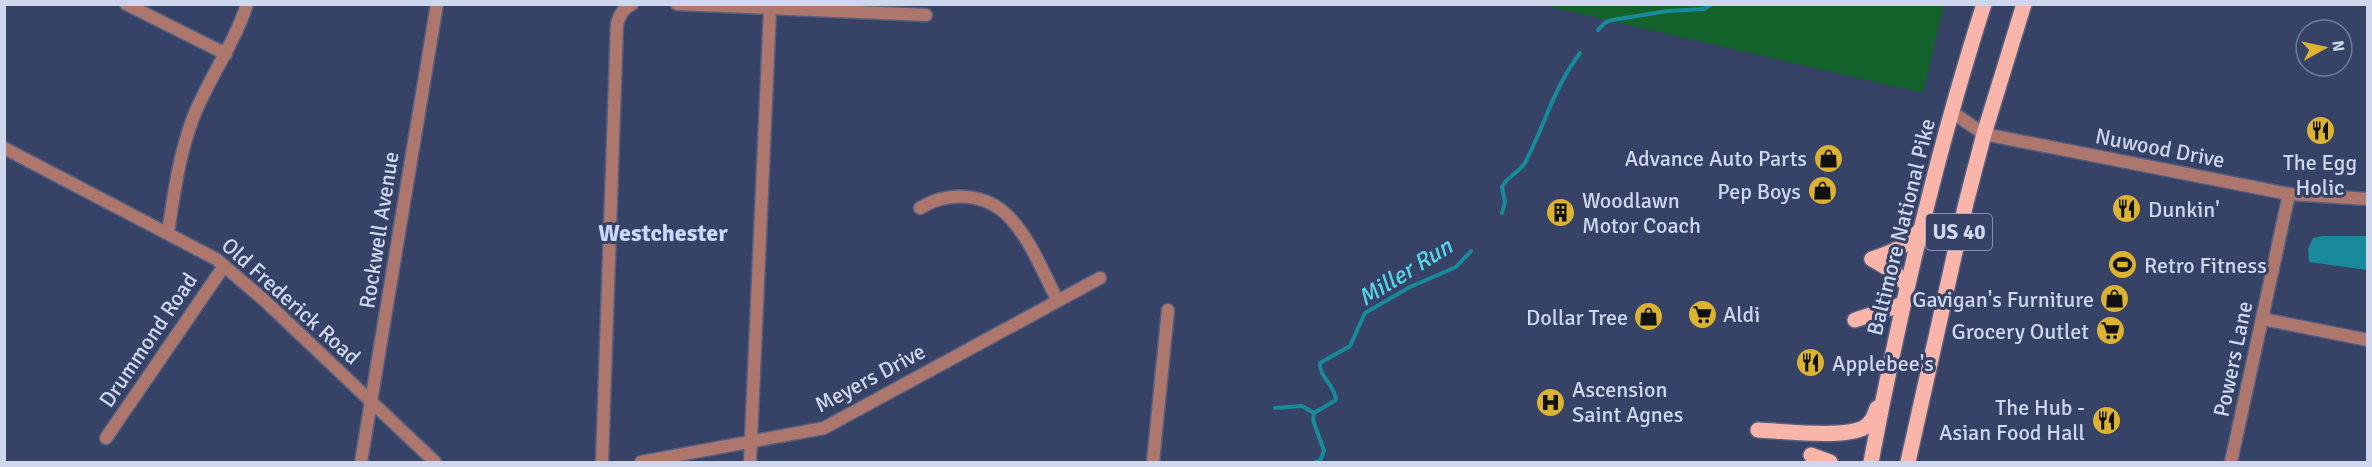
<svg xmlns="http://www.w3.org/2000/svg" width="2372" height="467" viewBox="0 0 2372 467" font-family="Signika,sans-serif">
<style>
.green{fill:#13622c}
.water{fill:#188a99}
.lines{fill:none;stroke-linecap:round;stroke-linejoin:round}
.stream{stroke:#188a99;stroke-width:4}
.minor-casing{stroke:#556081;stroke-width:15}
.tertiary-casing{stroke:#556081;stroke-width:15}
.primary-casing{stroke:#556081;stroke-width:18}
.minor{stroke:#ae776e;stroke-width:12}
.tertiary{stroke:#ae776e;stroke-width:12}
.primary{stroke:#f9b5aa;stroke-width:15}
.labels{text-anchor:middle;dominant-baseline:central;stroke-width:6;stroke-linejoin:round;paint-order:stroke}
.shield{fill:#364266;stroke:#a1aac4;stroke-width:1.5}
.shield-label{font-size:21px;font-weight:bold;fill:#cfd7ed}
.street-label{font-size:22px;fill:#cfd7ed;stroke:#364266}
.poi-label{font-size:22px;fill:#cfd7ed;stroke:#364266;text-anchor:end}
.neighbourhood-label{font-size:24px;font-weight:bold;fill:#cad7fa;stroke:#364266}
.water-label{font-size:24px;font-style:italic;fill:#58d6e9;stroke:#364266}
</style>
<rect width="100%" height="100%" fill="#364266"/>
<path class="green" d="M1538,4H1938L1944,5L1923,93Z"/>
<path class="water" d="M2323,236H2367V270L2309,262L2308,249L2313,238Z"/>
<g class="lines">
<g class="stream">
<path d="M1598,30L1606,22L1612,20L1668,11L1704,9L1711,4"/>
<path d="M1502,213L1505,202L1502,187C1508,175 1520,173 1526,161C1546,122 1553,89 1580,53"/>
<path d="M1275,408L1302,406L1314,413"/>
<path d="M1316,462L1320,461L1324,451L1313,420L1314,413L1336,400C1335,385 1319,377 1320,363L1350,346L1365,313L1410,287L1456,267L1471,251"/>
</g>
<defs>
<g id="minor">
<path d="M126,4L226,54"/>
<path d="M677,4L926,15"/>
<path d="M920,208C948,191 986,192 1010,218C1031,240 1043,273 1057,299"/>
<path d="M168,232C174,194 179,155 193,118C208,79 234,45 247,4"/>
<path d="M2263,319L2368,340"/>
<path d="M106,438L224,266"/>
<path d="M361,462L437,4"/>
<path d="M602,462L617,24C620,14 623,9 632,4"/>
<path d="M641,462L824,428L1100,278"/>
<path d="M750,462L770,9"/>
<path d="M1153,462L1168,310"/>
<path d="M2231,462L2289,194"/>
</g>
<g id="tertiary">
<path d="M1952,112L1984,134L2289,194L2368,199"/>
<path d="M4,148L216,259L264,300L435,462"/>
</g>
<g id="primary">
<path d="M1872,259C1892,252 1907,247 1920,230"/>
<path d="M1872,259L1894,272L1907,285"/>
<path d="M1855,320L1903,304"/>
<path d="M1758,430C1783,431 1845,439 1865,427C1872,422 1874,416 1877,408"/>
<path d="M1811,455L1830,462"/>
<path d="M1871,462C1900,308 1936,154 1984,4"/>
<path d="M1908,462L1966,203L1984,134L2024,4"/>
</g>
</defs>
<use href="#minor" class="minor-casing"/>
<use href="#tertiary" class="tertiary-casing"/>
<use href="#primary" class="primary-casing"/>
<use href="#minor" class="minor"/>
<use href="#tertiary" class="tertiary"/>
<use href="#primary" class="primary"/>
</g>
<defs>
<symbol id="restaurant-disc" viewBox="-11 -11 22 22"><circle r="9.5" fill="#dcb233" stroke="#364266"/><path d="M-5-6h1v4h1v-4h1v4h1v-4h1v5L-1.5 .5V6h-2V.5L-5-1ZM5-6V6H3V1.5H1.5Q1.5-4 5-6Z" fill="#111"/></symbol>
<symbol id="shop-disc" viewBox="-11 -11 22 22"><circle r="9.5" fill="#dcb233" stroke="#364266"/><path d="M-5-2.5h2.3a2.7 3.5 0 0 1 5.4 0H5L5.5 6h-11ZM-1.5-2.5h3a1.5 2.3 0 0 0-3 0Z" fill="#111"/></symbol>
<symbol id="building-disc" viewBox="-11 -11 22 22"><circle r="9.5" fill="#dcb233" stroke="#364266"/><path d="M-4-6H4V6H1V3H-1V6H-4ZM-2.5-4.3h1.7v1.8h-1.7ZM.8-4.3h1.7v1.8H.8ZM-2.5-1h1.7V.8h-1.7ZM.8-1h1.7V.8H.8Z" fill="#111"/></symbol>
<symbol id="stadium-disc" viewBox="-11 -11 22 22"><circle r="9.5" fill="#dcb233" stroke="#364266"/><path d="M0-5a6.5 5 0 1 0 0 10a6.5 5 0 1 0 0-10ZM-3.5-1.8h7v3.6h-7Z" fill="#111"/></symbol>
<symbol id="supermarket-disc" viewBox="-11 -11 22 22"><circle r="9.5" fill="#dcb233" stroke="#364266"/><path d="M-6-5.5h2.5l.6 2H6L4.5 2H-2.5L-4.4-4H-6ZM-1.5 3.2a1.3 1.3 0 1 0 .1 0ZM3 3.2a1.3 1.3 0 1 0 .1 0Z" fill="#111"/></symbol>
<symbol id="hospital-disc" viewBox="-11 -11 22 22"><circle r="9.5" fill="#dcb233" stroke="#364266"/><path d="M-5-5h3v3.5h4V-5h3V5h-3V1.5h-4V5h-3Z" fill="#111"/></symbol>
</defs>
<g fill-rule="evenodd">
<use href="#restaurant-disc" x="2304" y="114" width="33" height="33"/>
<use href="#shop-disc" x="1812" y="142" width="33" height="33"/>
<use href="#shop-disc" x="1806" y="174" width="33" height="33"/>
<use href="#restaurant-disc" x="2110" y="192" width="33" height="33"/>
<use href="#building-disc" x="1544" y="196" width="33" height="33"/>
<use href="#stadium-disc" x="2106" y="248" width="33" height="33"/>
<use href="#shop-disc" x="2098" y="282" width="33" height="33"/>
<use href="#supermarket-disc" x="1686" y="298" width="33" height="33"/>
<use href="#shop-disc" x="1632" y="300" width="33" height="33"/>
<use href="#supermarket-disc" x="2094" y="314" width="33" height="33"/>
<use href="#restaurant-disc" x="1794" y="346" width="33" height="33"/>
<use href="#hospital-disc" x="1534" y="386" width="33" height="33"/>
<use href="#restaurant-disc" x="2090" y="404" width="33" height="33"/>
</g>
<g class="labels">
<rect class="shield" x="1926" y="214" width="66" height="36" rx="4.5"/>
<g class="shield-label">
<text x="1959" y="232">US 40</text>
</g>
<g class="street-label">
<text transform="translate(2160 148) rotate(11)">Nuwood Drive</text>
<text transform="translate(1901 227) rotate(-76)">Baltimore National Pike</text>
<text transform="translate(379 230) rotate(-81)">Rockwell Avenue</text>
<text transform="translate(291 301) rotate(42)">Old Frederick Road</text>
<text transform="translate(148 340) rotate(-56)">Drummond Road</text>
<text transform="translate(2233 359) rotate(-78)">Powers Lane</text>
<text transform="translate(870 378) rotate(-28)">Meyers Drive</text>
</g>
<g class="poi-label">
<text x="1807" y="158">Advance Auto Parts</text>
<text x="2320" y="162" text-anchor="middle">The Egg<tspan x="2320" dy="25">Holic</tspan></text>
<text x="1801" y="191">Pep Boys</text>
<text x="1582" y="200" text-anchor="start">Woodlawn<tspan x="1582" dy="25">Motor Coach</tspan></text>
<text x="2148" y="209" text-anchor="start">Dunkin'</text>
<text x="2144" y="265" text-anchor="start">Retro Fitness</text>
<text x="2094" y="299">Gavigan's Furniture</text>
<text x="1723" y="314" text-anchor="start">Aldi</text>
<text x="1628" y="317">Dollar Tree</text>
<text x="2089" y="331">Grocery Outlet</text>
<text x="1832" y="363" text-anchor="start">Applebee's</text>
<text x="1572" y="389" text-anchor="start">Ascension<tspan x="1572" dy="25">Saint Agnes</tspan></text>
<text x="2085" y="407">The Hub -<tspan x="2085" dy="25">Asian Food Hall</tspan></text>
</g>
<g class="neighbourhood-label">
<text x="663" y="233">Westchester</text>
</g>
<g class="water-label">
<text transform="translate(1405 272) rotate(-32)">Miller Run</text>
</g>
</g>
<rect width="2372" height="467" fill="none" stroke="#cfd7ed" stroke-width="12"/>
<g transform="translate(2324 48) rotate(82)"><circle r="28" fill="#364266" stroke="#737e9c" stroke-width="1.5"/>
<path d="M0-4.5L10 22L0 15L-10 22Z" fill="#dcb233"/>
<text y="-9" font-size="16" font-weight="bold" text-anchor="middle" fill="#cfd7ed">N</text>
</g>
</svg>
